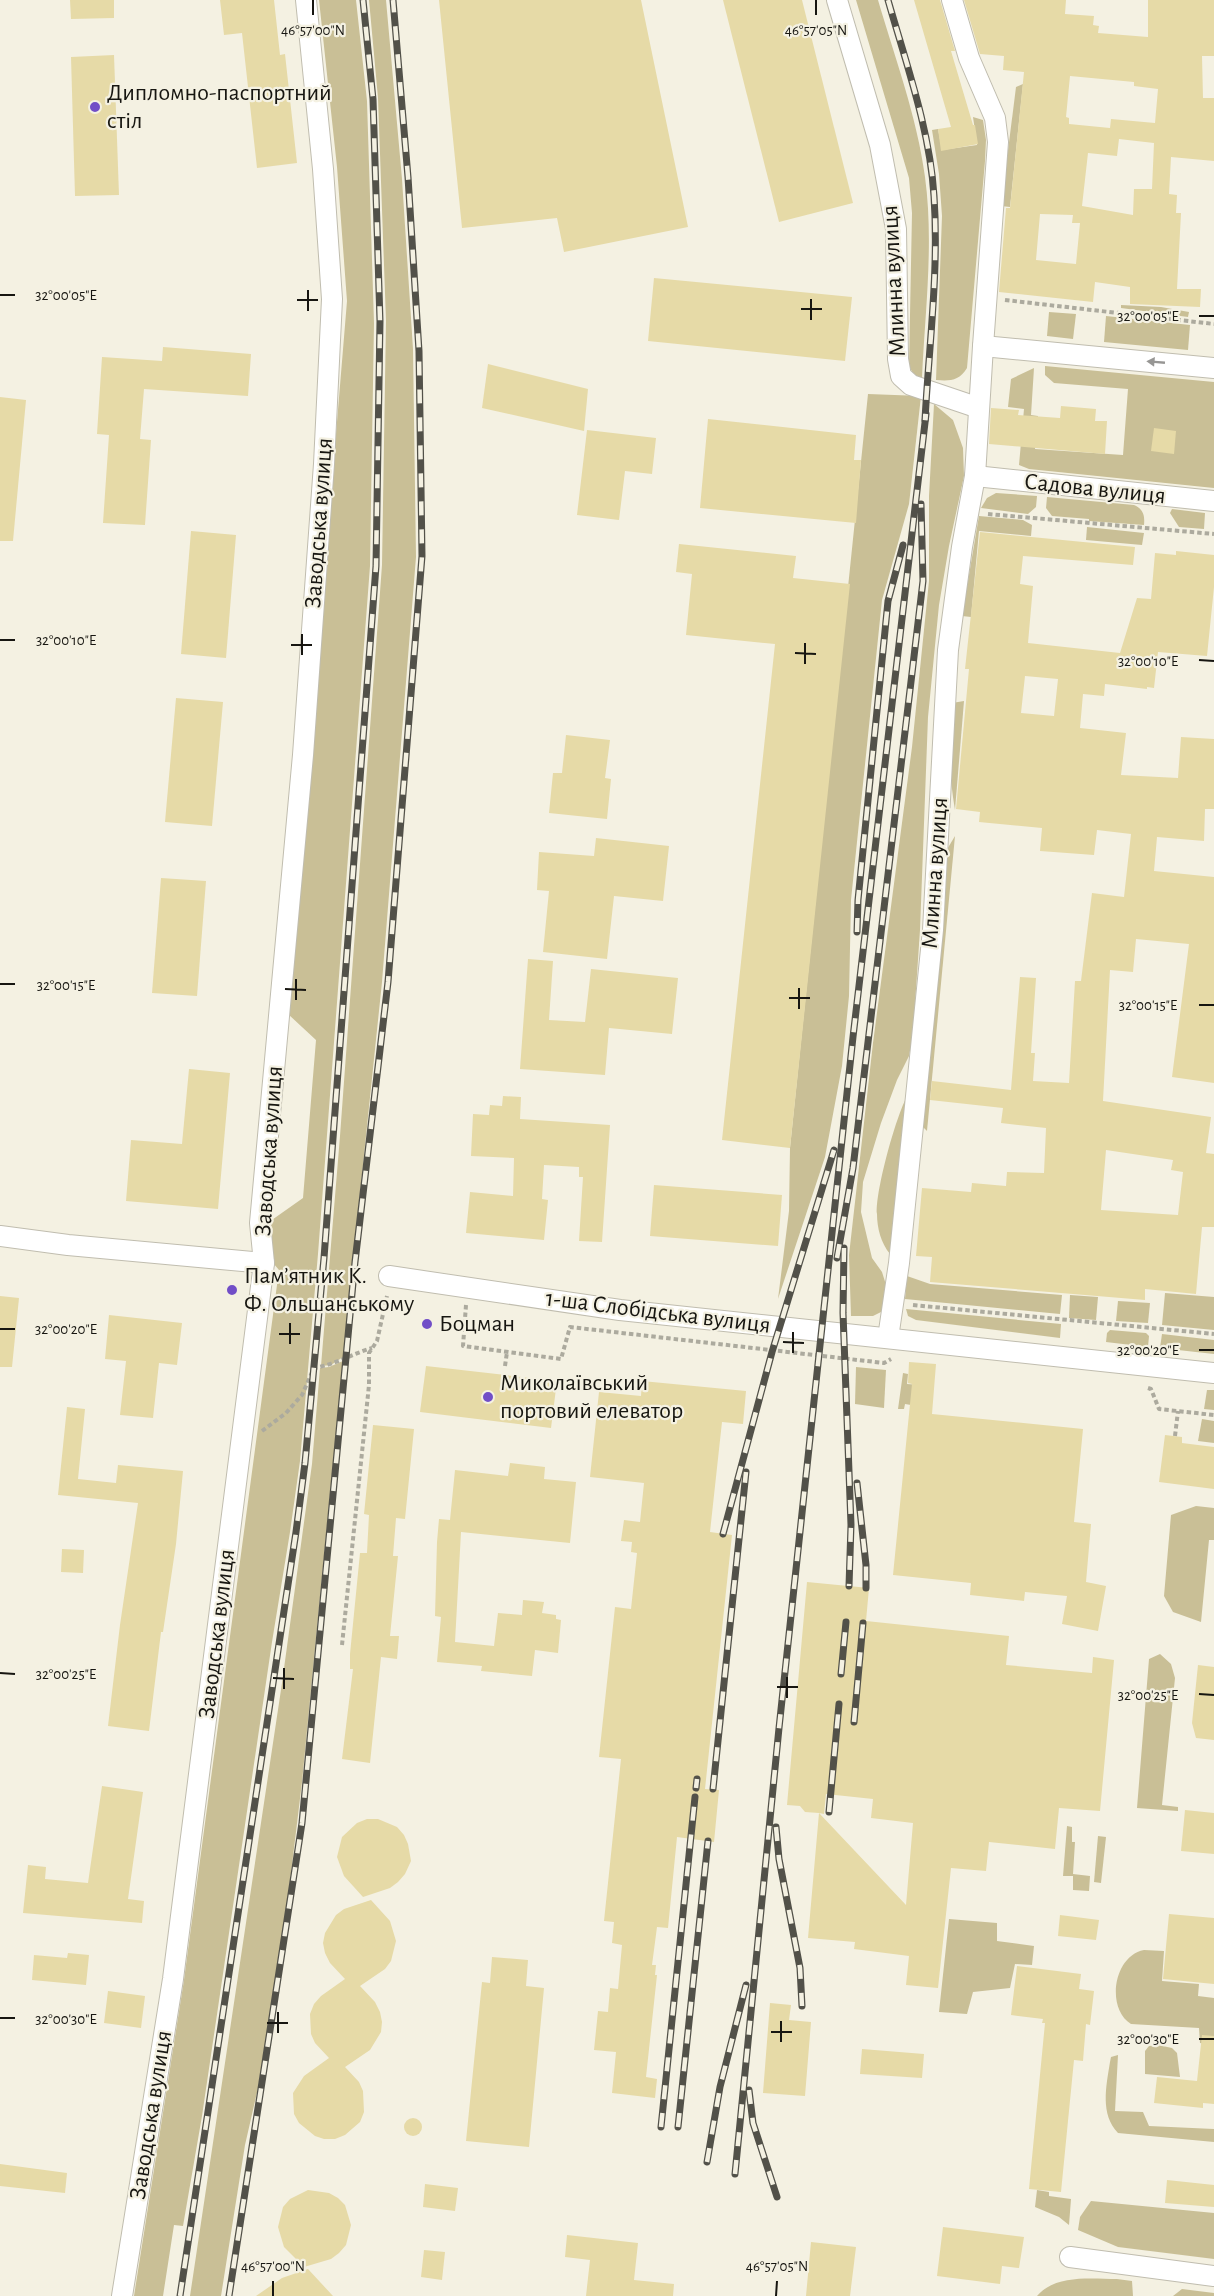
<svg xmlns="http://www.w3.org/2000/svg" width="1214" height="2296" viewBox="0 0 1214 2296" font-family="'Alegreya Sans',sans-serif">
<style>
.green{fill:#c9bf96}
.building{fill:#e6daa7;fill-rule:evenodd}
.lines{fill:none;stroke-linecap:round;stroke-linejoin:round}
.minor-casing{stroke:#c0bdaf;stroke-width:22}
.path{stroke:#acaa9e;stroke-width:4;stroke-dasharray:4.5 3;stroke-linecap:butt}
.minor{stroke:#fff;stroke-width:20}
.rail-casing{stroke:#525149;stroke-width:7}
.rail{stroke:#f4f1e2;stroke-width:4.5;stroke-dasharray:14;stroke-linecap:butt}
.oneway{fill:#979694}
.ticks{fill:none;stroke:#171611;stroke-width:2}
.poi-dot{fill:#714ec7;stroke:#f4f1e2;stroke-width:2}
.labels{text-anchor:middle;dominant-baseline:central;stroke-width:4.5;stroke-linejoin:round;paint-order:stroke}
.poi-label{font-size:24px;fill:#171611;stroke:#f4f1e2;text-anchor:start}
.street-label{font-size:24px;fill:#171611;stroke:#f4f1e2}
.ticks-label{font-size:15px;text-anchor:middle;fill:#171611;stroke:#f4f1e2;stroke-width:4.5;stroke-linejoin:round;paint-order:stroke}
</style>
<rect width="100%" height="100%" fill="#f4f1e2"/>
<g class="green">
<path d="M319,0H356L367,101L374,323L370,566L318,1254L300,1461L290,1532L272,1642L202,2116L183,2226L174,2225L163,2296H134L184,1980L279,1270L268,1257L269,1222L303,1198L316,1040L288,1014L347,301L337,167Z"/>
<path d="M369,0H386L402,179L413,349L416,557L382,982L343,1357L331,1365L321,1366L340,1136L382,565L386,321L378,98Z"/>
<path d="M856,0H878C895,58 917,117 925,177C934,243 925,312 922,378L914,375L909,366L912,213L909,178Z"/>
<path d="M1023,84L1010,207L1001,206L1016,87Z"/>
<path d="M973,117L983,120L986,140L985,161L967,368C959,381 950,381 936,380L942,216L939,174L932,130L938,129L942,150L977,145Z"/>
<path d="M1121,305L1161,307L1189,312L1188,317L1121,308Z"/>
<path d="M1049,312L1076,314L1073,339L1047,336Z"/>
<path d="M1106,316L1190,325L1188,350L1104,342Z"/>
<path d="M1045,366L1214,382V488L1029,469L1019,465L1024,409L1008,407L1011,379L1034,368L1031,415L1038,416L1035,449L1123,455L1128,389L1054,383L1045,375Z"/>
<path d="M868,394L921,396L909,504L882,600L851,900L849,996L842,1066L825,1157L778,1299L789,1211L790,1148Z"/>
<path d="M934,404L953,420L963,448L964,476L949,546L939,605L928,717L920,930L913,1034L909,1056L897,1080L881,1123L863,1182L861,1212L872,1258L882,1272L887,1288L885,1310L873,1316H851L849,1255L873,1043L912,747L929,581V496Z"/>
<path d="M996,493L1037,496L1036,507L1028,514L981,508L987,498Z"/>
<path d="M1047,497L1134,505C1143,509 1145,515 1144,525L1089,521V519L1052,516L1046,508Z"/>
<path d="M1172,509L1205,513L1204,529L1179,527L1170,513Z"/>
<path d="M979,516L1023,520L1032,525L1031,536L979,531L971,617L962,616Z"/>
<path d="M1087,527L1144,533L1142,545L1086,540Z"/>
<path d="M964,701L955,810C949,776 948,737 952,703Z"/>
<path d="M955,836L927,1131L922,1126L946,851Z"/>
<path d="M909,1093L893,1251L890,1254C881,1243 877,1228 877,1214C875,1192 897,1111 909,1093Z"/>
<path d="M907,1276L930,1284L1062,1295L1060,1314L905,1299Z"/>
<path d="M1165,1293L1214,1297V1330L1162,1325Z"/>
<path d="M1070,1295L1098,1297L1096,1320L1069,1318Z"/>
<path d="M1118,1301L1150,1303L1148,1323L1116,1321Z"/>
<path d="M906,1309L1061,1324L1060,1338L916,1320L908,1316Z"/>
<path d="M1110,1330L1146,1333L1149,1336L1148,1347L1106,1342L1107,1333Z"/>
<path d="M1162,1334L1214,1340V1354L1160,1348Z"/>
<path d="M343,1361L302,1782L288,1898L258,2088L245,2145L221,2296H190L282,1683L312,1464L320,1368L329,1367Z"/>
<path d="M856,1367L886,1370L884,1408L855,1404Z"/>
<path d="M903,1373L908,1374L907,1384L933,1386L929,1408L905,1404L904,1409H898Z"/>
<path d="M1207,1390H1214V1410L1204,1409Z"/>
<path d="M1202,1419L1214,1421V1443L1198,1441Z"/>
<path d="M1196,1506L1214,1508V1540H1209L1201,1622L1173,1612L1164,1596L1171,1515Z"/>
<path d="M1160,1654L1171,1664L1175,1678L1162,1805L1178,1807V1811L1137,1808L1149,1659Z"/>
<path d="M1067,1826L1072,1827V1842H1075L1073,1874L1090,1876L1089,1891L1073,1890V1876H1063Z"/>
<path d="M1098,1836L1106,1837L1101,1883L1094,1882Z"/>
<path d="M949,1919L997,1923V1941L1034,1946L1032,1965L1015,1964L1010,1988L973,1992L967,2014L939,2012Z"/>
<path d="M1144,1950L1164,1951L1162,1981L1199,1984L1198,1996L1214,1998V2045L1200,2043L1199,2028L1131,2024C1106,2009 1113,1956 1144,1950Z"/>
<path d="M1158,2045L1172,2048L1177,2053L1180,2077L1145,2074V2051L1149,2046Z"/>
<path d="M1118,2055L1115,2111L1143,2112L1149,2126L1214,2129V2142L1118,2133C1100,2114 1106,2087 1110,2062L1111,2057Z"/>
<path d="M1037,2190L1049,2192V2196L1071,2199L1069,2225L1059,2217L1035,2207Z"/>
<path d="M1091,2201L1214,2213V2259L1118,2247L1078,2230L1080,2217Z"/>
<path d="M1117,2279L1132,2281L1133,2296H1037C1056,2274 1091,2279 1117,2279Z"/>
<path d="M1182,2289L1214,2293V2296H1173Z"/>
</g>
<g class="building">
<path d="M70,0H114V18L71,19Z"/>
<path d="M220,0H274L280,55L285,54L297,163L257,168L242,33L224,35Z"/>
<path d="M439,0H641L688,227L564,252L557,218L462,228Z"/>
<path d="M723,0H802L853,203L779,222Z"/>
<path d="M914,0H940L955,51H951L973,125H975L978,144L941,151L938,129L951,127Z"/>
<path d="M964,0H1066L1065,14L1094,16L1093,25L1099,26L1098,33L1148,37V0H1214V56H1202L1203,98H1214V161L1171,157L1169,194L1177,195L1176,213H1181L1177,289H1201L1200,307L1130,304V287L1095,282L1093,302L999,292L1006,208H1010L1024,72L1003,70L1004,56L980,54ZM1070,76L1134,82V86L1158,89L1155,123L1111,119L1110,128L1069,124V118L1066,117ZM1119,139L1154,143L1152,189H1134L1133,215L1082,206L1088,153L1117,156ZM1040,214L1073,215L1072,223H1080L1076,264L1036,260Z"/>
<path d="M114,55L119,195L75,196L71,57Z"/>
<path d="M654,278L852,297L845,361L648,341Z"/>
<path d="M163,347L251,354L248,396L144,389L140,439L151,440L145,525L103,523L109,435L97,434L102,357L162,361Z"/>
<path d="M488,364L588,389L584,431L482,408Z"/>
<path d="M0,397L26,400L13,541H0Z"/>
<path d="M1061,406L1096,409L1095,421H1107L1105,454L989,444L991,408L1019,410L1018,415L1060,418Z"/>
<path d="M708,419L856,435L854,460H861L856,523L700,508Z"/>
<path d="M1154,428L1176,431L1174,454L1151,451Z"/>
<path d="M587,430L656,438L652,474L625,471L619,520L577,515Z"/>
<path d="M191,531L236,535L226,658L181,654Z"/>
<path d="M980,532L1135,547L1133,565L1023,556L1020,584L1033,586L1028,643L1120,653L1137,598L1151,599L1155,553L1176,555V551L1214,555V587L1207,656L1158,652L1154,688L1147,687V689L1105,684L1104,696L1083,694L1080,728L1126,733L1121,775L1178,778L1181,737L1214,739V809H1205L1204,841L1157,837L1154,871L1214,877V1083L1172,1077L1189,944L1136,939L1133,972L1110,970L1103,1101L1211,1117L1206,1153L1214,1154V1227H1202L1196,1294L1145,1289V1300L930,1282L932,1257L916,1256L922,1188L971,1192L972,1183L1006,1186L1007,1172L1044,1173L1046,1128L1001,1123L1003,1108L930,1100L932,1081L1011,1090L1020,977L1036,978L1031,1053H1035L1033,1081L1069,1083L1075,981H1081L1092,893L1124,897L1131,834L1097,830L1094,855L1040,851L1042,828L979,822L980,812L956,809L969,669H965ZM1025,676L1058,679L1054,716L1021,713ZM1106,1150L1173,1160L1171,1170L1183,1172L1178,1215L1101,1210Z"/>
<path d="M679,544L796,556L793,578L850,584L790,1148L722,1140L775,644L686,635L692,574L676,572Z"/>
<path d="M176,698L223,702L212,826L165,822Z"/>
<path d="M566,735L610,740L605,778L611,779L607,819L549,813L553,773H562Z"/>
<path d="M596,838L669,846L663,901L614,896L607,959L543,952L549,891L537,890L539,852L594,856Z"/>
<path d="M161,878L206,881L197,996L152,993Z"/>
<path d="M528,959L553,961L549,1020L585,1022L591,969L678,978L672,1034L609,1028L605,1075L520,1069Z"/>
<path d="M189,1069L230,1073L218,1209L126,1201L131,1140L182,1144Z"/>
<path d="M503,1096L521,1097L520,1119L610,1125L602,1242L579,1241L583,1177H579V1167L544,1165L542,1199L548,1200L544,1240L466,1233L470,1192L513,1196L514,1158L471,1156L473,1114L489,1115L490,1105L502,1106Z"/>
<path d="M654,1185L782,1195L778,1246L650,1236Z"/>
<path d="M0,1296L19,1298L12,1367H0Z"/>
<path d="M109,1315L182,1323L177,1365L159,1363L153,1418L120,1415L126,1361L105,1359Z"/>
<path d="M909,1362L936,1364L932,1414L1083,1429L1074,1522L1091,1524L1086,1582L1106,1586L1098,1631L1062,1624L1067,1596L1025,1592L1024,1601L970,1595L971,1583L893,1575L912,1384L908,1383Z"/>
<path d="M426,1366L557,1381L551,1428L420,1412Z"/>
<path d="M642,1381L746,1391L743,1424L722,1422L710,1532L732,1535L705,1789L719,1790L714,1842L677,1837L668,1928L657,1927L652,1965H656L655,1975H657L646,2077L657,2079L655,2098L612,2093L616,2052L594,2050L598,2011L608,2012L610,1988L618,1989L622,1945L612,1943L614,1922L604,1921L621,1759L599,1757L615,1607L631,1609L637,1553L631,1552L632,1542L621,1541L624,1520L640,1522L644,1483L590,1477L599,1392L641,1396Z"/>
<path d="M67,1407L85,1409L78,1479L116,1483L118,1465L183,1471L176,1544L163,1632H161L149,1731L108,1726L120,1625L138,1503L58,1495Z"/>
<path d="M373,1425L414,1429L405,1519L396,1518L393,1556H398L390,1636H399L397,1659L381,1657L370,1763L342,1759L353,1669H350V1654L360,1553H367L369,1515L364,1514Z"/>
<path d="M1165,1435L1182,1437V1443L1214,1447V1489L1159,1482Z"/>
<path d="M510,1463L545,1467L544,1479L576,1482L570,1543L461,1532L455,1642L494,1646L498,1613L522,1615L523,1600L544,1602L542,1613L556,1615V1619L561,1620L558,1653L535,1650L532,1676L481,1671L482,1666L437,1662L441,1617L435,1616L437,1542L439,1519L450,1520L455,1470L508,1476Z"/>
<path d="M62,1549L84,1550L83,1573L61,1572Z"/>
<path d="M807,1582L869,1588L866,1621L1009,1636L1006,1665L1092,1673L1093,1657L1114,1660L1100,1811L1059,1808L1055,1849L989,1842L986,1871L951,1868L938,1988L906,1985L909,1956L854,1949L855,1942L808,1938L819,1813L805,1812L800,1806L787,1805ZM826,1794L873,1799L871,1818L913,1823L906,1905L819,1813L824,1814Z"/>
<path d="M1198,1665L1214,1667V1740L1196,1738L1192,1723Z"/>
<path d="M102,1786L143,1792L128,1899L144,1901L142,1923L23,1913L28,1865L46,1867L45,1879L88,1883Z"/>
<path d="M1185,1810L1214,1813V1854L1181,1851Z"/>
<path d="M367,1819H378L397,1827L404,1835L408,1844L411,1861L405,1874L398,1882L390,1888L363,1897L344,1876L337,1857L342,1837L357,1823Z"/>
<path d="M371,1900L390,1921L396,1941L391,1961L385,1969L360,1986L375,2002L380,2012L382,2022L381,2032L370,2050L345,2067L359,2082L363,2091L364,2112L360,2122L345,2135L335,2139H324L315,2136L299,2123L294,2114L293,2093L304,2076L329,2058L315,2043L311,2034L310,2014L314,2004L321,1996L345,1979L330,1963L325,1953L323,1943L325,1933L336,1915L344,1909Z"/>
<path d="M1169,1914L1214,1918V1984L1163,1979Z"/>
<path d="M1060,1915L1099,1920L1096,1940L1058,1936Z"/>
<path d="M68,1953L89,1955L86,1985L32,1980L34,1955L67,1958Z"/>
<path d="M492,1957L528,1960L526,1986L544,1988L529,2147L466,2141L482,1982L490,1983Z"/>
<path d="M1017,1966L1081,1974L1079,1989L1094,1991L1090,2025L1086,2024L1083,2061L1074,2060L1061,2192L1029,2189L1045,2023H1042L1043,2019L1011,2015Z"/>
<path d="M108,1991L145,1996L141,2028L104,2023Z"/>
<path d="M770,2003L791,2005L789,2020L811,2022L805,2096L763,2093Z"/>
<path d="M1202,2035L1214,2036V2104L1203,2103V2108L1154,2103L1157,2077L1197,2081Z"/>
<path d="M862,2049L924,2054L922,2078L860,2074Z"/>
<circle cx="413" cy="2127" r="9"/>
<path d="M0,2164L67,2173L65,2193L0,2186Z"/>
<path d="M1167,2180L1214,2185V2207L1165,2203Z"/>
<path d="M425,2184L458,2188L455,2211L423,2207Z"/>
<path d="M308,2190L329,2193L338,2198L345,2205L351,2225L346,2245L339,2253L331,2259L304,2267L284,2247L278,2227L283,2207L290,2199Z"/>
<path d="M943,2227L1024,2237L1019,2268L1002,2266L1000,2284L937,2276Z"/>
<path d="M567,2235L638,2243L634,2280L674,2284L673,2296H586L590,2260L565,2257Z"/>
<path d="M811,2242L856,2247L850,2296H806Z"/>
<path d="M424,2250L445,2252L442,2280L421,2277Z"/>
<path d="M308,2269L333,2296H256L282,2278Z"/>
</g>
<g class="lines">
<defs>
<g id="minor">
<path d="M837,0L880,145L896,229L898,359L901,376L911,385L979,408"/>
<path d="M983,346L1214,368"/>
<path d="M975,476L1214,501"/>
<path d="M0,1236L68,1245L264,1263"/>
<path d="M389,1276L620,1310L1214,1373"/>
<path d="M888,1338L899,1263L933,930L948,650L962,547L975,476L983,346L998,142L995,118L969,58L952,0"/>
<path d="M1070,2257L1214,2276"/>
<path d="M122,2296L173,1979L264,1263L260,1223L303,755L324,464L332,299L323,169L306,0"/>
</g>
</defs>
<use href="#minor" class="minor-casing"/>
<g class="path">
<path d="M1005,300L1214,324"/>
<path d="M988,514L1214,534"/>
<path d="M466,1305L463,1346L561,1359L570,1327L884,1363L891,1359"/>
<path d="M913,1305L1214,1334"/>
<path d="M505,1366L507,1352"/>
<path d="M1148,1388L1151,1389L1159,1409L1214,1415"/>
<path d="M262,1431L286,1413L302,1395L314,1368C334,1365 352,1354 372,1348"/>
<path d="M1175,1436L1178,1411"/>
<path d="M342,1645L369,1385V1353L377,1341L387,1296"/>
</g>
<use href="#minor" class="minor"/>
<defs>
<g id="rail">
<path d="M888,0C906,63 930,130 934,196C939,271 929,345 925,420"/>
<path d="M857,932L858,900L888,601L903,545"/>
<path d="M844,1248L843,1313L851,1525L849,1586"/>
<path d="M837,1258L853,1168L923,581L921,504"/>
<path d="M857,1483L866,1565V1588"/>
<path d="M723,1534L772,1352L834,1150"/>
<path d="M841,1674L846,1622"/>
<path d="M854,1722L863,1623"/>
<path d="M696,1788L697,1779"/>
<path d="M713,1789L746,1472"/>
<path d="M829,1812L839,1704"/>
<path d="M776,1827L779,1859L800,1968L802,2006"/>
<path d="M749,2090L753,2123L777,2197"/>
<path d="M661,2127L695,1797"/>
<path d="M678,2127L708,1841"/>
<path d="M707,2162L720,2087L746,1985"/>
<path d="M735,2174L779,1728L853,1037L926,414"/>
<path d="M180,2296L296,1532L305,1463L324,1258L376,566L380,321L373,99L363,0"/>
<path d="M229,2296L302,1823L355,1262L388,982L422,556L419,351L408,177L393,0"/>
</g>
</defs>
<use href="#rail" class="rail-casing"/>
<use href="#rail" class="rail"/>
</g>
<defs><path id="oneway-solid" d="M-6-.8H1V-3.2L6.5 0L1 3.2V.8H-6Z" transform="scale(1.5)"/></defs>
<use class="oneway" href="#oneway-solid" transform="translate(1156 362) rotate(-175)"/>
<path class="ticks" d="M313,15V0M816,15V0M0,295H15M297,300H318M801,309H822M308,311V290M1199,316H1214M811,320V299M0,640H15M291,645H312M795,653L816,654M302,655V634M1199,660L1214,661M805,664V643M0,984H15M285,989L306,990M789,998H810M296,1000V979M1199,1005H1214M799,1009V988M0,1329H15M279,1334H300M783,1342L804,1343M290,1344V1323M1199,1350H1214M793,1353V1332M0,1673L15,1674M273,1678L294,1679M777,1687H798M284,1689V1668M1199,1694L1214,1695M787,1698V1677M0,2018H15M267,2023H288M771,2032H792M278,2033V2012M1199,2039H1214M781,2042V2021M273,2296V2281M776,2296L777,2281"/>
<g class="poi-dot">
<circle cx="95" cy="107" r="6"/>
<circle cx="232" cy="1290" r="6"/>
<circle cx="427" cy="1324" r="6"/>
<circle cx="488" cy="1397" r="6"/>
</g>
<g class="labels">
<g class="poi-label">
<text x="107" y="93">Дипломно-паспортний<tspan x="107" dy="28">стіл</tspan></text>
<text x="244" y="1276">Пам’ятник К.<tspan x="244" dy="28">Ф. Ольшанському</tspan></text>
<text x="439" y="1324">Боцман</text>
<text x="500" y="1383">Миколаївський<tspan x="500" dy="28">портовий елеватор</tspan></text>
</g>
<g class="street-label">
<text transform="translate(894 281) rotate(-93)">Млинна вулиця</text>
<text transform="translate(1095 489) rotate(6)">Садова вулиця</text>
<text transform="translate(319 523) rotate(-86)">Заводська вулиця</text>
<text transform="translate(935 873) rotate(-86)">Млинна вулиця</text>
<text transform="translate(269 1151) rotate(-86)">Заводська вулиця</text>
<text transform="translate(658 1312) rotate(7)">1-ша Слобідська вулиця</text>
<text transform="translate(217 1634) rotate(-83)">Заводська вулиця</text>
<text transform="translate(151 2115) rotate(-81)">Заводська вулиця</text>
</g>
</g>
<g class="ticks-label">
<text x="313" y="35">46°57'00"N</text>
<text x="816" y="35">46°57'05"N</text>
<text x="66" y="300">32°00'05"E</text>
<text x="1148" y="321">32°00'05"E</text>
<text x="66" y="645">32°00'10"E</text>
<text x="1148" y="666">32°00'10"E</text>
<text x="66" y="990">32°00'15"E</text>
<text x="1148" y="1010">32°00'15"E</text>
<text x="66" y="1334">32°00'20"E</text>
<text x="1148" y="1355">32°00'20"E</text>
<text x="66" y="1679">32°00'25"E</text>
<text x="1148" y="1700">32°00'25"E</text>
<text x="66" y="2024">32°00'30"E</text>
<text x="1148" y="2044">32°00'30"E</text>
<text x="273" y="2271">46°57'00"N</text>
<text x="777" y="2271">46°57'05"N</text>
</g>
</svg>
